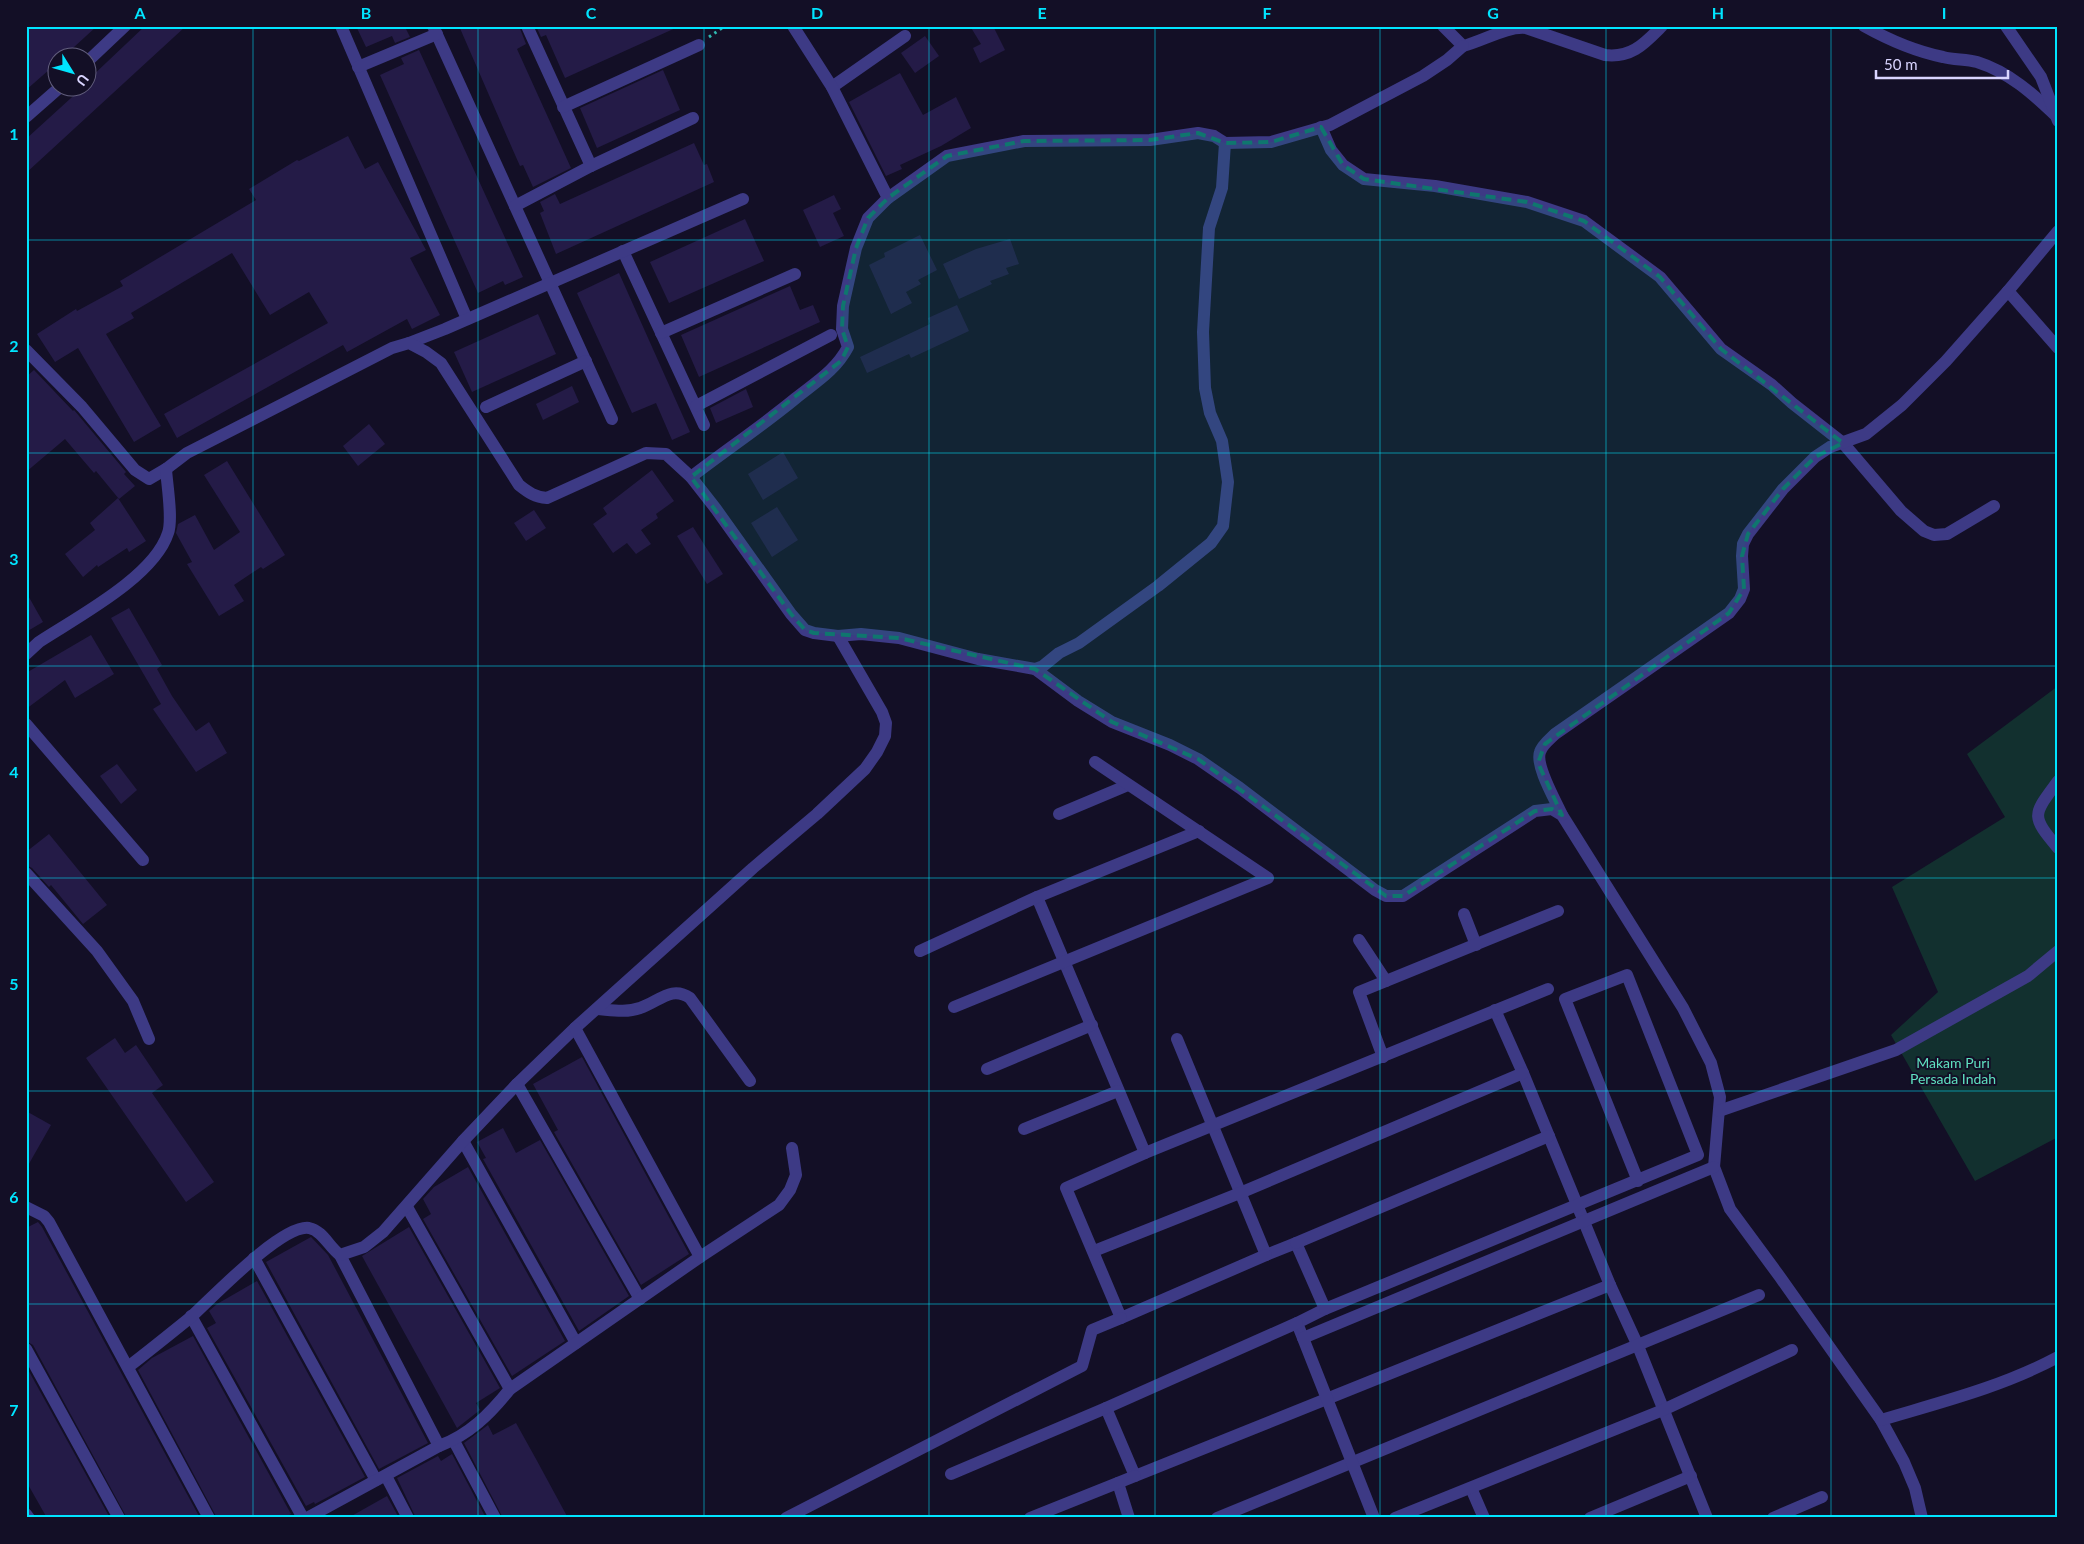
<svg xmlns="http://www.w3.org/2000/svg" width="2084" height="1544" viewBox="0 0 2084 1544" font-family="Lato,sans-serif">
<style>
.green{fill:#12302f}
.building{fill:#241b47}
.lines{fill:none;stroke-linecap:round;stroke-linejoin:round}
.path{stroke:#2fb8b0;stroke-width:3;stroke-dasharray:2.5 4;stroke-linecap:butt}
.minor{stroke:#3d3a85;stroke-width:12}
.marked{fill:#0f766e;fill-opacity:0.2;stroke:#0f766e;stroke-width:4;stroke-dasharray:10 6;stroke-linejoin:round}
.grid{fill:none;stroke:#00e5ff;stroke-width:1;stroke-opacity:0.55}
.labels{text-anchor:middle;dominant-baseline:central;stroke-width:4;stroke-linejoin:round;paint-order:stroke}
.park-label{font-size:14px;fill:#5fe0c0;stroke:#130f26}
.neatline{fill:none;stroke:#00e5ff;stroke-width:2}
.grid-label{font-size:16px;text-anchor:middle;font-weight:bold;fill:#00e5ff}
</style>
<rect width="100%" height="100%" fill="#130f26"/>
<path class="green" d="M2058,686V1137L1975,1181L1891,1035L1938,992L1892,887L2005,817L1967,754Z"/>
<g class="building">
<path d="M26,26H97L62,58H58V62L26,90Z"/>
<path d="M145,26H186L26,173V139L82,88H88V80Z"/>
<path d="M356,26H412L406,29L410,37L395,43L392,36L366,47Z"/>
<path d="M459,26H519L526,44L517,49L571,168L533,187L523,165L520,166L512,148Z"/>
<path d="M536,26H680L565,78L546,35L541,37Z"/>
<path d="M970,26H993L1005,50L980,63L973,48L981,44Z"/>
<path d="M925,36L939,56L915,73L901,53Z"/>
<path d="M419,50L523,277L505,285L503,281L478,293L380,75L404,64L401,58Z"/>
<path d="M663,70L680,110L597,148L580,108Z"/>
<path d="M900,73L923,115L956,97L971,128L941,146L900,165L902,169L886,176L849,102Z"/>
<path d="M348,136L365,169L378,162L426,250L410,258L440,315L412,329L407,319L347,352L343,345L177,438L164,414L328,323L309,292L270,315L232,253L131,313L134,318L106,334L161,426L134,442L78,348L55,362L37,334L76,309L77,311L123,286L120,281L256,200L249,189L297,160L299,161Z"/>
<path d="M694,143L704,165L707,164L714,182L556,254L540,213L544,211L540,202L555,194L560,204Z"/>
<path d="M834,195L841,209L833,213L844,236L820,247L803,210Z"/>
<path d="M745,219L764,261L669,303L650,262Z"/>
<path d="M920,235L937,270L918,280L921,284L906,292L912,303L891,314L869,265L885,257L884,253Z"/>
<path d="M1010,239L1019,264L1006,268L1009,274L990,281L992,284L959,299L943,264L976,249Z"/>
<path d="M619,273L690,432L672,440L656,403L632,413L577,293Z"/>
<path d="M790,286L800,310L813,305L820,322L699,377L681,335Z"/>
<path d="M957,305L969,331L911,358L909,354L867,373L860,357L930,324L928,318Z"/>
<path d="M538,314L556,354L472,392L454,352Z"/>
<path d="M34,370L73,411L74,410L126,472L124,474L135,486L119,499L96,471L94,473L65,439L26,472V377Z"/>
<path d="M572,386L579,402L543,420L536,404Z"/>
<path d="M746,389L753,407L716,423L710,408Z"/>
<path d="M369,424L385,444L358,466L343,446Z"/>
<path d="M783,452L798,478L763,500L748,474Z"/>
<path d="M227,461L285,555L263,569L261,567L234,585L244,601L219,616L187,564L192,562L176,533L178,524L195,515L214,550L240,532L204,475Z"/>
<path d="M652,470L674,501L656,514L658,518L641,530L651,544L636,554L627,543L613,553L593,524L607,514L603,508Z"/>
<path d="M118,498L146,541L129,552L127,548L98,567L97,565L83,577L65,554L95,530L90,523Z"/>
<path d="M777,507L798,540L772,557L751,523Z"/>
<path d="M534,510L546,528L526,541L514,523Z"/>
<path d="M693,527L723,574L707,584L677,536Z"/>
<path d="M26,592L43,622L26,632Z"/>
<path d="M129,608L162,665L157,669L172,696L196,731L209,722L227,753L196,772L153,709L161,704L111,618Z"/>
<path d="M91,635L114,674L75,698L65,680L26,709V673Z"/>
<path d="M117,764L137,790L121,804L100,776Z"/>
<path d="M49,834L107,905L83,924L51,885L49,887L32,868L26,865V852Z"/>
<path d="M115,1038L125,1053L136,1045L163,1085L152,1093L214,1182L186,1202L86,1058Z"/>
<path d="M582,1057L689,1254L641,1285L554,1132L558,1130L533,1084Z"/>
<path d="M26,1111L51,1125L26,1169Z"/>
<path d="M503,1128L516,1153L540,1140L629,1296L579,1331L483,1159L486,1158L477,1142Z"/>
<path d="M468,1167L565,1341L512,1376L423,1219L431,1214L423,1199L434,1187Z"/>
<path d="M38,1222L42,1227L200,1518H127L33,1345L26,1341V1228Z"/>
<path d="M409,1227L500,1388L476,1403L480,1410L457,1428L362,1256Z"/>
<path d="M311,1237L328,1255L428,1443L379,1469L266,1262Z"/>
<path d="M257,1281L365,1477L315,1504L314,1502L306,1506L207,1328L216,1323L209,1311L217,1304Z"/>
<path d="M193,1336L291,1514L284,1518H217L138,1370L152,1358Z"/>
<path d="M26,1366L110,1518H47L26,1481Z"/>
<path d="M516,1423L536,1459L568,1518H503L464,1443L488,1425L493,1435Z"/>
<path d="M452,1454L486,1518H416L397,1478L438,1456L441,1461Z"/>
<path d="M387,1496L399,1518H348Z"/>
</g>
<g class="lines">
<path class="path" d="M709,37L725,26"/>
<g class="minor">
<path d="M341,26L467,319"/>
<path d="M433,26L612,419"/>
<path d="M527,26L591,166"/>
<path d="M1443,26L1463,46C1483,41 1507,26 1526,28L1605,55C1632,58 1644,44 1662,26"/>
<path d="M1864,26C1889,40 1914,51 1943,57C1954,60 1966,59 1977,62C2009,72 2033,94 2056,116L2058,121"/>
<path d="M2006,26L2041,77L2055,113"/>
<path d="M88,61L125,26"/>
<path d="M358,67L437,34"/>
<path d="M832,87L905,36"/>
<path d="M563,107L699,45"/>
<path d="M26,117L59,88"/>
<path d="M1321,127L1331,150L1343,165L1364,179L1435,186L1527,202L1584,221L1660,277L1721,349L1772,385L1792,403L1843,443L1901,511L1924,531L1934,535L1947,534L1994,506"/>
<path d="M888,198L947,156L1024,141L1150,140L1198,133L1214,136L1225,143L1271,142L1330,125L1423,76L1447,60L1463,46"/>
<path d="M515,206L591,166L693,118"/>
<path d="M623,251L704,425"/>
<path d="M2008,291L2058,348"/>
<path d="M661,333L795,274"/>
<path d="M409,343L445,329L743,199"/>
<path d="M26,350L82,407L135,470L149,479L166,469L187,453L392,348L409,343L426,352L441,363L519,485C529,493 535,497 547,498L646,453L666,454L691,477L716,509L791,614L805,630L814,633L838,636L861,634L899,638L978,659L1035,669L1078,701L1112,722L1170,745L1198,759L1240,788L1375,890L1386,896H1403L1535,811L1552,809L1562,815L1683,1008L1711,1063L1720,1097L1714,1167L1730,1209L1780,1277L1881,1420L1904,1462L1915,1488L1922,1518"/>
<path d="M696,406L831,335"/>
<path d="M486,407L586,361"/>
<path d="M691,477C726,450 762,426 796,398C816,382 836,370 848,347L842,329L843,306L856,248L868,218L888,198L832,87L793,26"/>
<path d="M26,654L39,642C77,617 154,577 168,533C173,519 167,485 166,469"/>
<path d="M1035,669L1043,666L1059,653L1079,643L1158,586L1211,543L1223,526L1228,482L1222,441L1210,413L1205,388L1203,332L1209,228L1222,188L1225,143"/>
<path d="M26,724L143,860"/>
<path d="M2058,781C2033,815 2030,815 2058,848"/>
<path d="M1059,814L1128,785"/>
<path d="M1562,815C1556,801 1535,766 1540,752C1542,745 1550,739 1555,734L1729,613L1740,599L1744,589L1742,556L1743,544L1748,534L1783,489L1815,457L1830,447L1866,434L1902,405L1946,361L2008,291L2058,231"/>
<path d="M26,873L97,951L133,1001L149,1039"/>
<path d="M1037,897L1145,1153"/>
<path d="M1464,914L1476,945"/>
<path d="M1359,940L1386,981"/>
<path d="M920,951L1037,897L1199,831"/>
<path d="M954,1007L1268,878L1095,762"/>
<path d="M597,1009C611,1010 626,1013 640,1008C659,1002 671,985 690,998L750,1081"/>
<path d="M1495,1010L1523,1073L1610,1285L1638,1346L1707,1518"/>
<path d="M1177,1039L1266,1255L1296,1243L1325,1309L1297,1323L1303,1338"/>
<path d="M1383,1057L1359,992L1558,911"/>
<path d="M987,1069L1092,1025"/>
<path d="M517,1084L640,1299"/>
<path d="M1719,1111L1896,1050L2028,976L2058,951"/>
<path d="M1024,1129L1118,1091"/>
<path d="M463,1141L576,1343"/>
<path d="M26,1207L44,1216L49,1222L209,1518"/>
<path d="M407,1207L510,1389"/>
<path d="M1296,1243L1549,1136"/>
<path d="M1094,1251L1240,1193L1523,1073"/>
<path d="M340,1255L439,1446"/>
<path d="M1266,1255L1121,1318L1066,1188L1145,1153L1548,989"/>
<path d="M700,1257L779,1205L790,1190L796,1175L792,1148"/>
<path d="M254,1258L376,1480"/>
<path d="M1325,1309L1698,1155L1627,975L1565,999L1638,1181"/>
<path d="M191,1316L303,1518"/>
<path d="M26,1349L119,1518"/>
<path d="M128,1367C149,1351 170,1334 191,1317C212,1298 282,1224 309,1228C323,1231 329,1247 340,1255L364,1247L383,1232L463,1141L517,1084L575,1028L753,868L817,814L865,769L877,752L885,736L886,723L882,712L838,636"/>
<path d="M1106,1408L1135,1476L1610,1285"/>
<path d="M1881,1420C1941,1402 2002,1387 2058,1357"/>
<path d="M454,1441L495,1518"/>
<path d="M951,1474L1106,1408L1297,1323"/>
<path d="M386,1476L408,1518"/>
<path d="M1118,1483L1129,1518"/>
<path d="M1471,1488L1484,1518"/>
<path d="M26,1514L29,1518"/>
<path d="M307,1518L439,1446C469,1435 490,1414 510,1389L700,1257L575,1028"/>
<path d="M786,1518L1082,1366L1092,1330L1121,1318"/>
<path d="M1030,1518L1135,1476"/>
<path d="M1217,1518L1759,1295"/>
<path d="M1374,1518L1303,1338L1714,1167"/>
<path d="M1395,1518L1663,1410L1792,1350"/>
<path d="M1590,1518L1691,1476"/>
<path d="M1773,1518L1822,1497"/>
</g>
</g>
<path class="marked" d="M1321,127L1343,165L1364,179L1527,202L1584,221L1660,277L1721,349L1843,443L1815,457L1783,489L1748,534L1742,556L1744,589L1729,613L1545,744L1538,763L1562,815L1552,809L1535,811L1403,896H1386L1198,759L1112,722L1035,669L899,638L814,633L805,630L791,614L691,477L841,361L848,347L842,329L843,306L856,248L868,218L888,198L947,156L1024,141L1150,140L1198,133L1225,143L1271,142Z"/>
<path class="grid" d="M253,26V1518M478,26V1518M704,26V1518M929,26V1518M1155,26V1518M1380,26V1518M1606,26V1518M1831,26V1518M26,240H2058M26,453H2058M26,666H2058M26,878H2058M26,1091H2058M26,1304H2058"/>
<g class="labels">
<g class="park-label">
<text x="1953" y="1062">Makam Puri<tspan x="1953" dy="16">Persada Indah</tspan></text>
</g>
</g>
<rect width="2084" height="1544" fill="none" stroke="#130f26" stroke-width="55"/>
<g transform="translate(72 72) rotate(127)"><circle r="24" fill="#130f26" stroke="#625e7d"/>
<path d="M0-4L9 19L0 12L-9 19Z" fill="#00e5ff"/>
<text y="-8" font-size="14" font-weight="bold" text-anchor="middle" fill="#d9d4ff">U</text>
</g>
<path d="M1876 70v8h132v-8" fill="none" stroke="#d9d4ff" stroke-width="2.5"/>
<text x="1884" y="70" font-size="15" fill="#d9d4ff" stroke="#130f26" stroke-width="4" paint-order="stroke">50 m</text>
<rect x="28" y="28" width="2028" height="1488" class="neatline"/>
<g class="grid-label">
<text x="140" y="19">A</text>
<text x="366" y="19">B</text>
<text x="591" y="19">C</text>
<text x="817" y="19">D</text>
<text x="1042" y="19">E</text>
<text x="1267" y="19">F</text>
<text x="1493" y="19">G</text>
<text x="1718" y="19">H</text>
<text x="1944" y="19">I</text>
<text x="14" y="140">1</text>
<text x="14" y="352">2</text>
<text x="14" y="565">3</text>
<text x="14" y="778">4</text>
<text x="14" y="990">5</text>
<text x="14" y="1203">6</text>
<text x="14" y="1416">7</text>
</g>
</svg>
